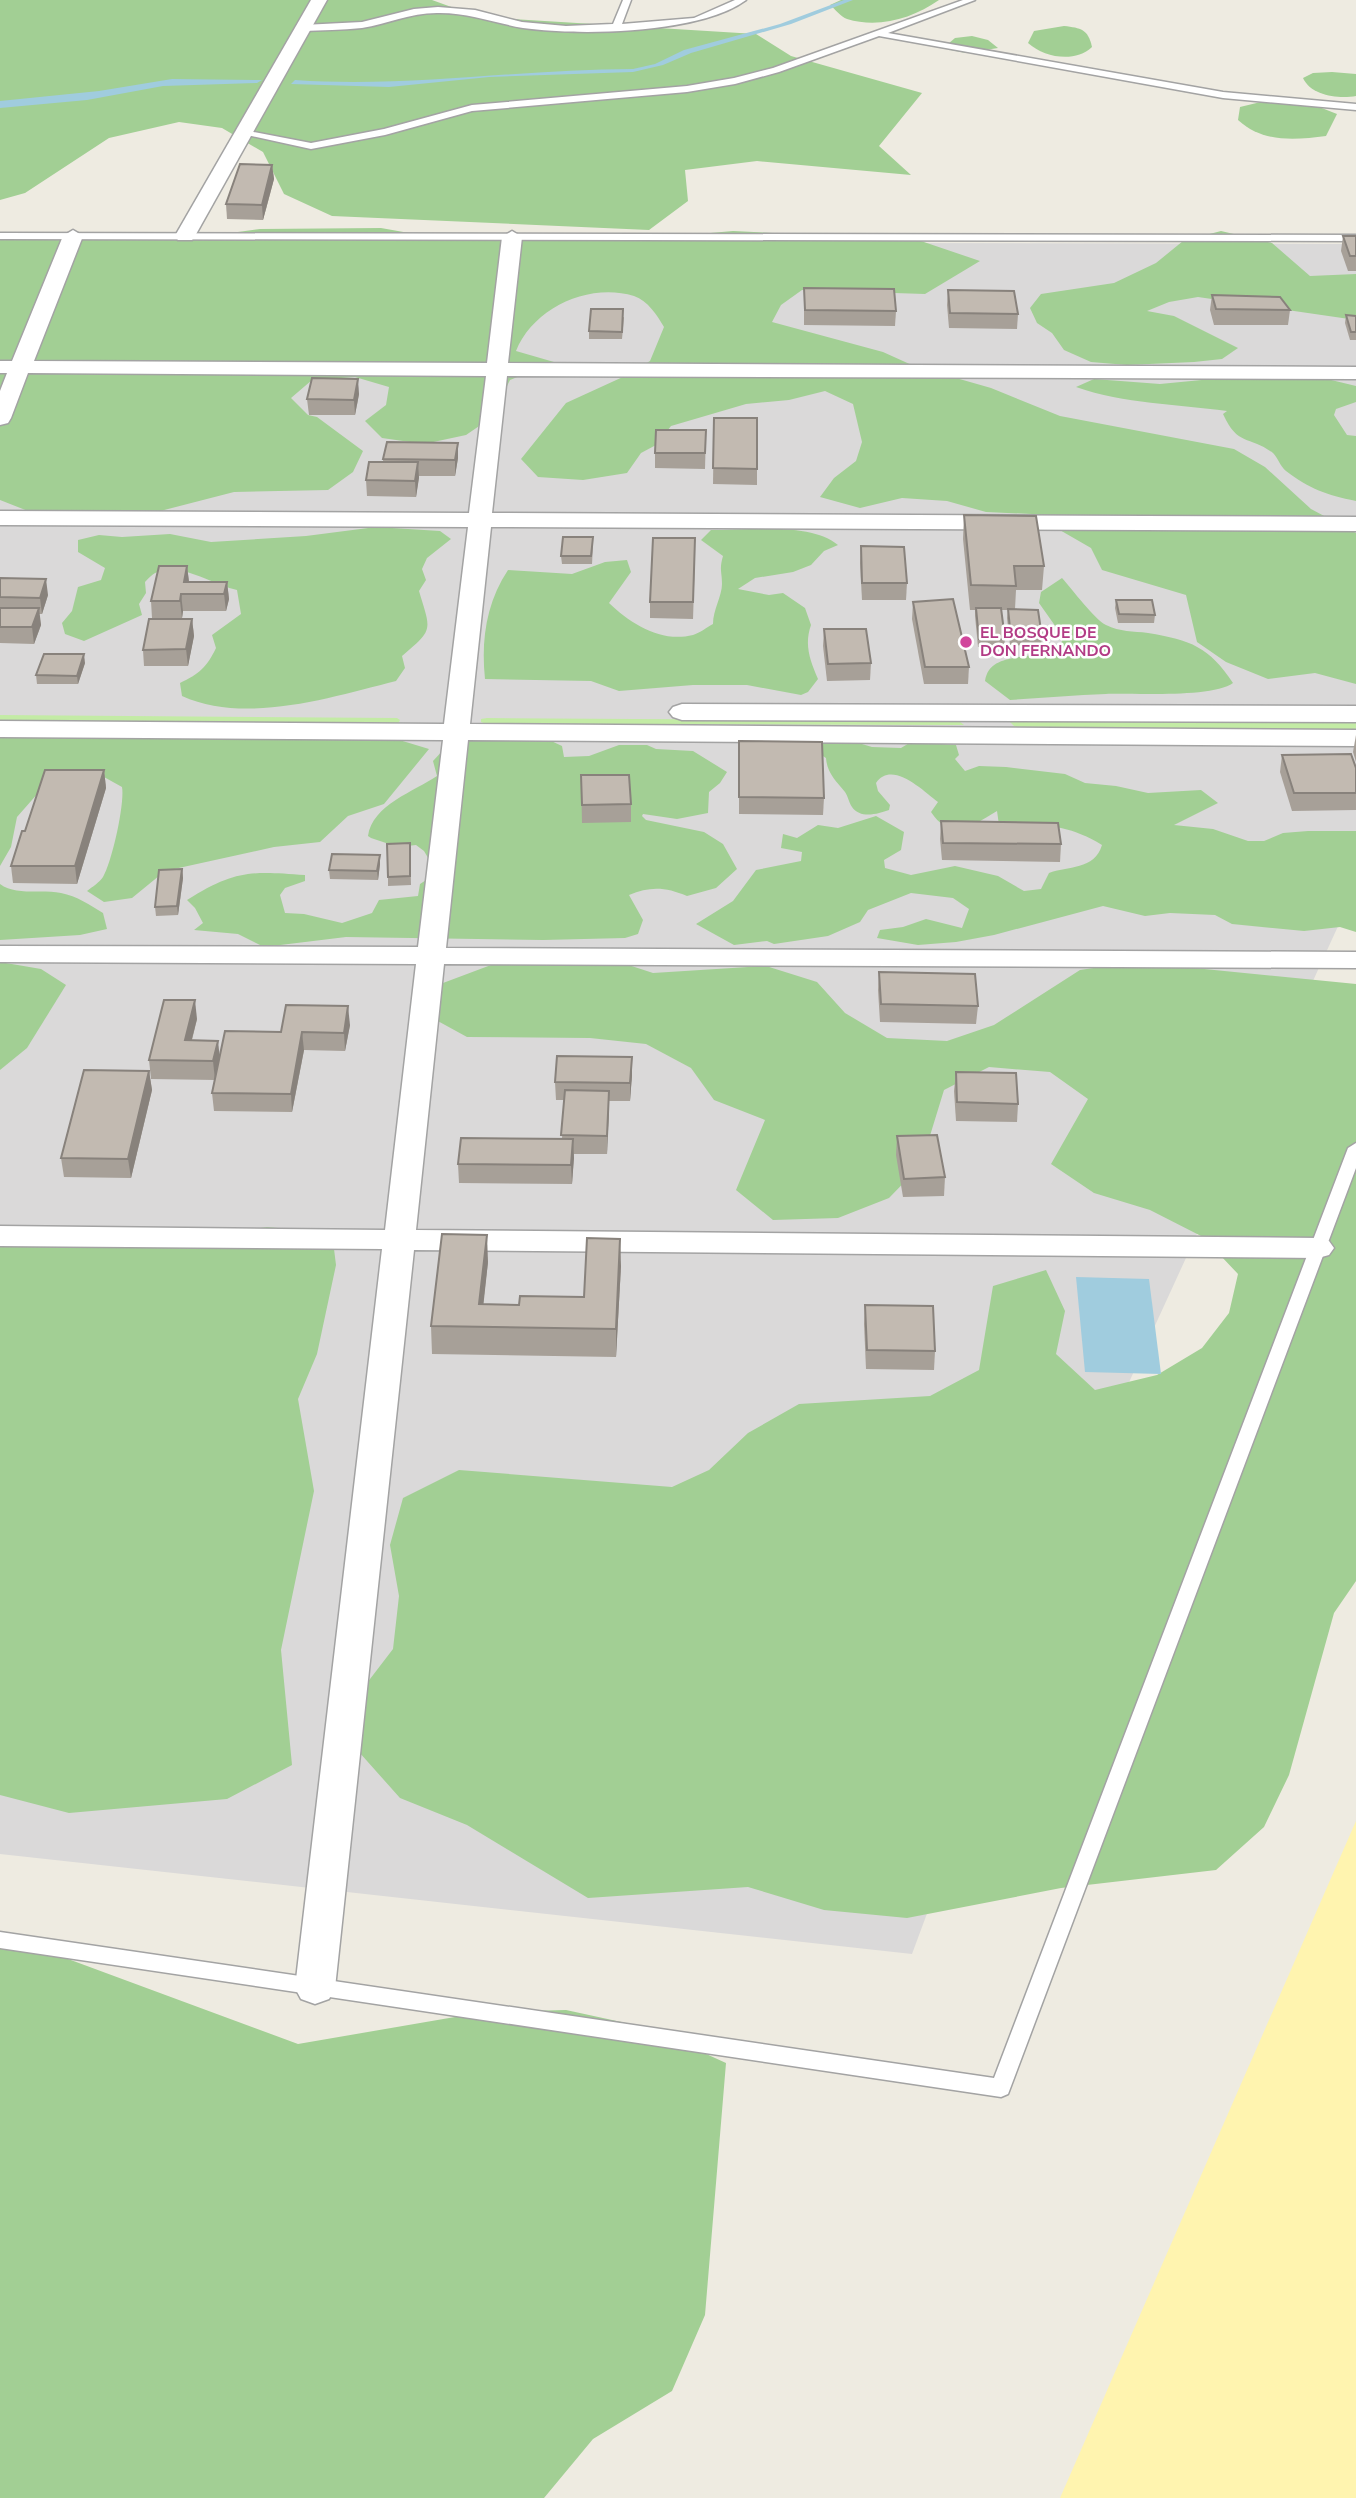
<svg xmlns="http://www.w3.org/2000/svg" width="1356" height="2498" viewBox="0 0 1356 2498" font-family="'Nunito Sans',sans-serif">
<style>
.residential{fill:#dad9d9}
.grass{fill:#c3eba5}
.forest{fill:#a2cf94}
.sand{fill:#fff4af}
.water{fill:#a0ccde}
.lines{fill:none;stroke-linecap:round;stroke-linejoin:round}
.lane-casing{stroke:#a3a3a3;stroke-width:3}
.street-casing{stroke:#a3a3a3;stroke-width:3}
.lane{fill:#fff;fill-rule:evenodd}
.street{fill:#fff;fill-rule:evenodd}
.wall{fill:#a7a098}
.shaded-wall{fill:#88827c}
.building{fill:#c2bab1;stroke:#88827c;stroke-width:2}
.hotel-dot{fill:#d1479c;stroke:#fff;stroke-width:2.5}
.labels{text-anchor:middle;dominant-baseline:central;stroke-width:5;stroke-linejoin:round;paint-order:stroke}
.far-hotel-label{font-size:16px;font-weight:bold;fill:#b23c85;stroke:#fff;text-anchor:start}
</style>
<rect width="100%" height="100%" fill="#eeebe1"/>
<path class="residential" d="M0,241L1356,244V887L1103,1439L912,1954L0,1854Z"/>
<g class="grass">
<path d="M0,715L397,718L400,720L398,724L0,722Z"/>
<path d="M487,718L959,721L964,725L486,724L481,722V719Z"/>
<path d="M1015,721L1356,723V730L1016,728L1010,722Z"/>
</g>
<g class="forest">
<path d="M0,0H432L479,17L756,34L791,56L922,93L879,146L911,175L757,161L685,170L688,201L649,230L332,216L284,194L263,152L222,128L179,122L109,138L25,193L0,200Z"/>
<path d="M841,0H939C913,18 879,29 847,19C841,17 835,9 830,5Z"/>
<path d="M1064,26C1081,28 1088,29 1092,47C1075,63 1045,58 1028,43L1034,31Z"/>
<path d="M972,36L988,40L998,48L966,53L951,50L948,44L955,38Z"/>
<path d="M1332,72L1356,74V96C1339,99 1311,96 1303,78L1313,73Z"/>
<path d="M1269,100L1309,103L1337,114L1326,136C1295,140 1263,143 1238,120L1240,107Z"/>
<path d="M381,228L454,241L654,238L733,231L918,240L980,261L925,294L802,290L781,305L772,322L883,352L914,366L991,388L1060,416L1234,449L1265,467L1311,509L1356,533V684L1315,673L1268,679L1226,662L1197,642L1186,595L1102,570L1091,548L1032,514L986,512L947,501L902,498L860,508L820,497L834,478L856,461L862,442L853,404L825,391L789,400L746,404L671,426L656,445L641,453L627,473L583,480L538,477L521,459L566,403L625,376L650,361L664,327C657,315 648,301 634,296C589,282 533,308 516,351L554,362L510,380L491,418L466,435L424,444L382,438L365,421L386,405L389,387L355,377L312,380L291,398L308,415L317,417L363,451L353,472L328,490L234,492L106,525L61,524L0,500V235L101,232L180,240L260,229Z"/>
<path d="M1221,231L1272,243L1310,276L1356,274V320L1198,297L1169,302L1147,311L1174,316L1238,348L1222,359L1194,362L1127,365L1091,362L1064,350L1052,333L1037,323L1030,308L1041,294L1114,283L1156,263L1183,241Z"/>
<path d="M1294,371L1356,386V402L1336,409L1334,415L1347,435L1356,436V501C1326,495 1310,489 1286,471C1280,466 1278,458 1273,453C1249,435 1238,447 1223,414L1227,411C1176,404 1125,404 1076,387L1094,379L1160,384L1233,377L1248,379L1275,372Z"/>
<path d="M376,527L440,531L451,539L427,558L422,569L426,580L419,591C431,631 434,629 402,656L405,668L396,681C332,697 246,725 182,696L180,683C199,674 207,667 216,648L212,635L241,614L237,590C214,585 180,562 158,572C153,573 148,579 145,582L146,593L139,604L142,615L84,641L65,634L62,623L72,611L78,587L101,580L105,568L78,552V540L99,535L122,537L170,534L211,542L306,536Z"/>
<path d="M711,530C745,530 812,522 838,545L824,551L811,565L793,572L755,578L738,589L769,595L783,593L805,608L811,625C804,645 810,660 818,679L808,692L801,695L747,685H693L619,691L591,681L485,679C481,641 486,603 508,570L572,574L605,562L627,560L631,572L609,603C631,624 661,643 693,635C700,633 707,627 713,624C713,610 722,596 722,584C722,571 719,570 723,556L701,540Z"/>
<path d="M1062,578C1072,589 1095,620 1106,625C1120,632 1133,631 1148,633C1191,640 1209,647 1233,683C1213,698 1134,693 1106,694C1074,695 1042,698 1010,700L985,681C990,648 1035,664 1061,644L1063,637L1039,603L1041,592Z"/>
<path d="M373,732L429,749L384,804L348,816L320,842L274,847L165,871L132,898L104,902L87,891C92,887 100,882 103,877C112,862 125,803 122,787L104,777L53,776L17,817L11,847L0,866V733Z"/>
<path d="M458,734L547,739L562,746L564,757L589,756L619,745H647L656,749L693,751L727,772L720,783L709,792L708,813L677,819L643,814L642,816L646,820L704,832L723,844L737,869L716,888L687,896C666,887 650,886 629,895L643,920L638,934L625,938L543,940L346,937L264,947L238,934L194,930L203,923L195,908L187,900C235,870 250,871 305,875V881L285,888L280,895L285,913L304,914L342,923L372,913L379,900L418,896L420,884L437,873L424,851L416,845L398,847L371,838L368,836C372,805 415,791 437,776L433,761Z"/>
<path d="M842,738L872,747L901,748L911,742L956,745L959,755L955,759L965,771L979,766L1006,767L1065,774L1085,783L1116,786L1148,793L1201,790L1218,803L1174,825L1213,829L1248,841H1264L1283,833L1308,831H1356V932L1340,927L1304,931L1232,924L1215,915L1170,913L1145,916L1103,906L994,935L956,942L918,945L877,938L880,930L903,927L926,919L962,928L969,909L953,898L911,893L868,910L860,922L828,936L774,944L767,941L734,945L696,924L733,901L756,870L801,861L802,852L781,848L783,834L797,838L818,825L838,828L876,816L904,832L901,850L884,860L885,868L911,875L955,866L998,876L1024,891L1041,889L1049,873C1067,866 1095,870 1102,845C1066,823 1039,824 999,825L997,811C972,826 951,842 931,812L938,802C922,790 892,760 876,783L878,791L890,805L889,810C878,814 860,819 852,807C849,803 848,796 845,792C836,781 827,773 826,758L818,753L776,749Z"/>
<path d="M0,884C16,896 42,889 61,893C77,896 90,905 103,913L107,929L80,935L0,940Z"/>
<path d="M548,955L604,957L653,973L766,966L817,982L845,1013L887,1038L947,1041L994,1025L1080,970L1134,962L1356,984V1581L1334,1613L1289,1775L1264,1827L1216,1870L1061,1888L907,1918L824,1910L748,1887L588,1898L467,1825L400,1798L359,1752L357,1696L393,1649L399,1596L390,1545L403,1498L459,1470L672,1487L709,1470L748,1433L799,1404L930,1396L979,1370L993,1286L1046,1270L1065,1311L1056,1354L1095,1390L1157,1375L1202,1348L1229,1313L1238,1274L1203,1237L1150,1210L1094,1193L1051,1164L1088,1099L1050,1072L989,1067L944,1090L921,1165L889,1198L838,1218L773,1220L736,1190L765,1120L714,1100L691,1068L646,1044L590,1038L467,1037L425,1014L443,983L491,965Z"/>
<path d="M0,962L41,969L66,985L27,1048L0,1070Z"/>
<path d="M267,1227L332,1233L336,1265L317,1354L298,1399L314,1491L281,1650L292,1765L227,1799L69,1813L0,1795V1245L141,1246Z"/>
<path d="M0,1937L14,1939L298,2044L484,2012L566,2010L649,2028L726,2063L705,2315L672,2391L593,2439L544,2498H0Z"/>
</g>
<path class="sand" d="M1356,1821V2498H1060Z"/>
<g class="water">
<path d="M844,0H853L791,24L691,53L663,65L633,72L489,77L389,87L291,84L295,80C408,88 520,69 633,69L655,64L684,50L780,24Z"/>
<path d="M172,79L262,80L257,83L163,86L87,100L0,108V101L99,91Z"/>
<path d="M1076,1277L1149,1279L1161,1374L1085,1372Z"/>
</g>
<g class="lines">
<defs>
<g id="lane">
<path d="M623,0H631L622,24L694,18L735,0H746C700,34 579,36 523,28C495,23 469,13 440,13C412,12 388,24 362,28C342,30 322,30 303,31L299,28L303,25L362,22L414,9L438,7L475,10L522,22L566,26L613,24Z"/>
<path d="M963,0H975L888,33L1223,92L1356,104V110L1223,98L879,36L779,72L735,84L687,92L472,111L385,135L311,149L238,133L243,130L311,143L384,129L472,105L687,86L734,78L773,68Z"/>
<path d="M0,233L1356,235V241L0,239Z"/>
<path d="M1356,1143V1168L1008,2094L1001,2097L0,1948V1932L994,2078L1348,1148Z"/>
</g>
<g id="street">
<path d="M311,0H327L195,236L192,240H178L175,236Z"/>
<path d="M73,230L83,236L34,361L487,363L502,237L512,231L522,237L508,363L1356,367V379L507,376L492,513L1356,517V531L491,527L470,724L1356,730V746L468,740L446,948L1356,952V968L444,964L416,1230L1318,1238L1329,1241L1334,1248L1329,1255L1318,1258L414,1250L335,1988L329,1999L315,2004L301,1999L295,1988L382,1249L0,1246V1226L385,1230L416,964L0,962V946L418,947L443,740L0,737V721L444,724L468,527L0,525V511L469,513L486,376L28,373L11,418L8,423L0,425V391L7,373H0V361H12L63,236Z"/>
<path d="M682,704L1356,706V722L682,720L673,717L669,712L673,707Z"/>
</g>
</defs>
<use href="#lane" class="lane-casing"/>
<use href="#street" class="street-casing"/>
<use href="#lane" class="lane"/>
<use href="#street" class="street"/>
</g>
<g class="wall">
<path d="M272,165L274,179L263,220L227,219L226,204Z"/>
<path d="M1343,236H1356V271H1348L1341,251Z"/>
<path d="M804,288L896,311L895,326L804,325Z"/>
<path d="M948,290L1018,314L1017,329L949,328L947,305Z"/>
<path d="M1212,295L1290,310L1288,325H1214L1210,310Z"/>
<path d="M1346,315L1356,316V340H1350L1345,323Z"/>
<path d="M624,317L622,339H589V331Z"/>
<path d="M359,394L355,415H309L307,399Z"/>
<path d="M714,418H757V485L713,484Z"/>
<path d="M706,430L705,469L655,468V453Z"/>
<path d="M458,458L455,476H419L416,497L367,496L366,480L383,462V459Z"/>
<path d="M964,515L1044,566L1042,590H1016L1015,609L1042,637L1041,646L1010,645L1007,618L1008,610H1001L1005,639L1004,647H978L975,616V610H970L963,539Z"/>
<path d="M593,546L592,564H562L561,556Z"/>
<path d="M861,546L907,583L906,600H862L860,563Z"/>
<path d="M695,555L693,619L650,618V602Z"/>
<path d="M187,566L189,582H227L229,599L226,611H183L182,618H152L151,601Z"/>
<path d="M0,578L48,595L42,614H39L41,625L34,644L0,643Z"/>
<path d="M1116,600L1155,615L1154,623H1118L1115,608Z"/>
<path d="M913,602L969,667L968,684H924L912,619Z"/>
<path d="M192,619L194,636L188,666H144L143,650Z"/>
<path d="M824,629L871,663L870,680L827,681L823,646Z"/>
<path d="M85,663L78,684H37L36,675Z"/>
<path d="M1356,735V762L1353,752Z"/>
<path d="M739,741L824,798L823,815L739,814Z"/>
<path d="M1282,755L1356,768V810L1292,811L1280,772Z"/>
<path d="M104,770L106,788L77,884L13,883L11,866Z"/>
<path d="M581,775L631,804V822L582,823Z"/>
<path d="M941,821L1061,844L1060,862L942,860L940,839Z"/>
<path d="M410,843L411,885L388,886V877Z"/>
<path d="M380,864L378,880L330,879L329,870Z"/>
<path d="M182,869L183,878L178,915L156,916L155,907Z"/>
<path d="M879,972L978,1006L976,1024L880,1022L878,990Z"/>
<path d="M197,1019L192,1040L220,1056L281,1032L350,1025L345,1051L304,1050L292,1112L214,1111L212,1093L215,1080L151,1079L149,1060Z"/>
<path d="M632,1057V1075L630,1101H609L607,1154H574L572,1184L459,1183L458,1164L562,1139L564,1100H556L555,1082Z"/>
<path d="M149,1071L152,1090L131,1178L64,1177L61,1158Z"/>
<path d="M956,1072L1018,1104L1017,1122L956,1121L954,1091Z"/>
<path d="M897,1136L945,1177L944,1196L903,1197L896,1155Z"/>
<path d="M488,1262L483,1304L519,1305L584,1297L621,1266L616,1357L432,1354L431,1326Z"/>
<path d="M865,1305L935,1351L934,1370L866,1369L864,1324Z"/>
</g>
<g class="shaded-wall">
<path d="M272,165L274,179L263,220L262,205Z"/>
<path d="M358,379L359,394L355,415L354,400Z"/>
<path d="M458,443V458L455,476V460Z"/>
<path d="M418,462L419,478L416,497L415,481Z"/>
<path d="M187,566L189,582H184Z"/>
<path d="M46,579L48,595L42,614L40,598Z"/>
<path d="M227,582L229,599L226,611L224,594Z"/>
<path d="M181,594L183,611L182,618L180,601Z"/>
<path d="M39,608L41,625L34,644L32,627Z"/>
<path d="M192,619L194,636L188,666L186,649Z"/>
<path d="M84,654L85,663L78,684L77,676Z"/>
<path d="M104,770L106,788L77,884L75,866Z"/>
<path d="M380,855V864L378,880L377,871Z"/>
<path d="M182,869L183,878L178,915L177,906Z"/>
<path d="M195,1000L197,1019L187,1058L185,1040Z"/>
<path d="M348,1006L350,1025L345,1051L344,1033Z"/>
<path d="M302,1032L304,1050L292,1112L291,1094Z"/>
<path d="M218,1041L220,1059L215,1080L213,1061Z"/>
<path d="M632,1057V1075L630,1101V1083Z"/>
<path d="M149,1071L152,1090L131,1178L128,1159Z"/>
<path d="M609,1091V1109L607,1154V1136Z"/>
<path d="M573,1139L574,1158L572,1184L571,1165Z"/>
<path d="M487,1235L488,1262L481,1327L479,1304Z"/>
<path d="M620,1239L621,1266L616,1357V1329Z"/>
</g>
<g class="building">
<path d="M240,164L272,165L262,205L226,204Z"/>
<path d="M1343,236H1356V256H1350Z"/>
<path d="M804,288L894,289L896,311L805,310Z"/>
<path d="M948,290L1014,291L1018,314L950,313Z"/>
<path d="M1212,295L1280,297L1290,310L1216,309Z"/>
<path d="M591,309H623L622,332L589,331Z"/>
<path d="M1346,315L1356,316V332H1351Z"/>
<path d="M312,378L358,379L354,400L307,399Z"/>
<path d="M714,418H757V469L713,468Z"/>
<path d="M656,430H706L705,453H655Z"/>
<path d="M387,442L458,443L455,460L383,459Z"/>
<path d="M369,462H418L415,481L366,480Z"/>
<path d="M964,515L1036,516L1044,566H1014L1016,586L971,585Z"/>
<path d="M563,537H593L591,556H561Z"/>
<path d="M653,538H695L693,602H650Z"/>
<path d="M861,546L904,547L907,583H862Z"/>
<path d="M159,566H187L184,582H227L224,594H181L180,601H151Z"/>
<path d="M0,578L46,579L40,598L0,597Z"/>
<path d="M953,599L969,667H925L913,602Z"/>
<path d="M1116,600H1152L1155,615L1119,614Z"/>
<path d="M0,608H39L32,627H0Z"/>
<path d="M976,608H1001L1005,639H979Z"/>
<path d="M1008,609L1038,610L1042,637H1011Z"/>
<path d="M149,619H192L186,649L143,650Z"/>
<path d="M824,629H866L871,663L828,664Z"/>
<path d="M44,654H84L77,676L36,675Z"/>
<path d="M739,741L822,742L824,798L739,797Z"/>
<path d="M1351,754L1356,768V793H1294L1282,755Z"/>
<path d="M45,770H104L75,866H11L22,831H25Z"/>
<path d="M581,775H629L631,804L582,805Z"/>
<path d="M941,821L1058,823L1061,844L943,843Z"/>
<path d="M410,843V876L388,877L387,844Z"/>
<path d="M332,854L380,855L377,871L329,870Z"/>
<path d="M182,869L177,906L155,907L159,870Z"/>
<path d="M879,972L975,974L978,1006L881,1004Z"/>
<path d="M164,1000H195L185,1040L218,1041L213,1061L149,1060Z"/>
<path d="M286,1005L348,1006L344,1033L302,1032L291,1094L212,1093L225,1031L281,1032Z"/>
<path d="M557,1056L632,1057L630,1083L555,1082Z"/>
<path d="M84,1070L149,1071L128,1159L61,1158Z"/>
<path d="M956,1072L1016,1073L1018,1104L957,1102Z"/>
<path d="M565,1090L609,1091L607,1136L561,1135Z"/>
<path d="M937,1135L945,1177L904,1179L897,1136Z"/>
<path d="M461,1138L573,1139L571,1165L458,1164Z"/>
<path d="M442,1234L487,1235L479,1304L519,1305L520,1296L584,1297L587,1238L620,1239L616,1329L431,1326Z"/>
<path d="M865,1305L933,1306L935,1351L867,1350Z"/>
</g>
<circle class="hotel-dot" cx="966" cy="642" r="7"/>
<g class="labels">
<g class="far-hotel-label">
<text x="980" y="633">EL BOSQUE DE<tspan x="980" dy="18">DON FERNANDO</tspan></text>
</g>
</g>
</svg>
